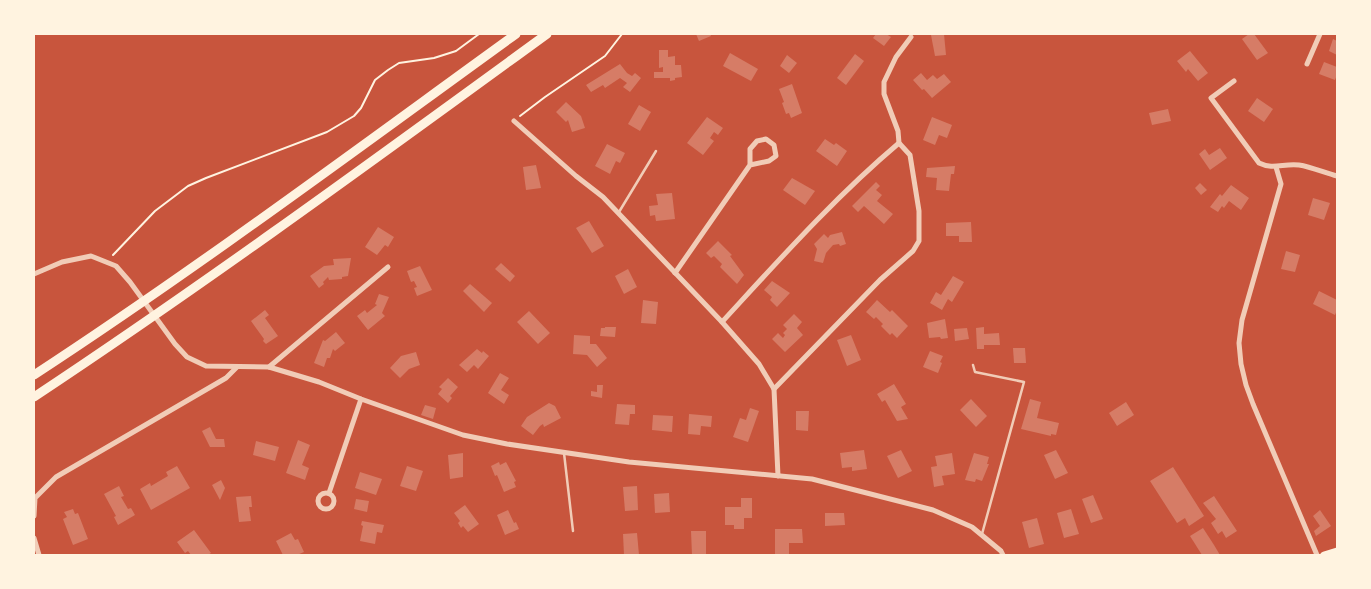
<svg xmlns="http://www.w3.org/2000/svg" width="1371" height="589" viewBox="0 0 1371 589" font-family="'DejaVu Sans',sans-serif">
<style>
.building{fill:#d67c66}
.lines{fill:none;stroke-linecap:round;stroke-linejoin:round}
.path{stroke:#fff3e0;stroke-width:2}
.service{stroke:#f1ccb7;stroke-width:2.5}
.minor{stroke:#f1ccb7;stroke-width:5}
.secondary{stroke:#fff3e0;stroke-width:7}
.motorway{stroke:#fff3e0;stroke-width:9}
</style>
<rect width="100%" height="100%" fill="#c8553d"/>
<g class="building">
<path d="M696,34H710L711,36L699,41Z"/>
<path d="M876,34H886L891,37L884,46L873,38Z"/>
<path d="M944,34L946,55L935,56L931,35Z"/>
<path d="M1249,34H1254L1268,53L1257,60L1242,39Z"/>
<path d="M1333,39L1337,41V55L1329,51Z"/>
<path d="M659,50H668V57L675,56V65H681L682,77L675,78V80L670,81V78H654V72H663V67L659,68Z"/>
<path d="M1190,51L1208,73L1198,81L1188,69L1186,72L1177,61Z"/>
<path d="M730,53L758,69L751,81L723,66Z"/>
<path d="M855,54L864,61L846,85L837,78Z"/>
<path d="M787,55L797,63L789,73L780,66Z"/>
<path d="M1324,62L1337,67V75L1335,80L1319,74Z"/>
<path d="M620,64L627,73L632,76L635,73L641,78L630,92L623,87L627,83L620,78L605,88L603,85L591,92L586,85Z"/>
<path d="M921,73L927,80L933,75L937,79L944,74L951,82L932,98L924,89L922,90L913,80Z"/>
<path d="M792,84L802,113L791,118L789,113L786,114L782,103L784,102L779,89Z"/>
<path d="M1257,98L1273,109L1264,122L1248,111Z"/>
<path d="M566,102L581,116L585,128L572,132L568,120L566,122L556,112Z"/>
<path d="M639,105L651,112L640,131L628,124Z"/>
<path d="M1168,109L1171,121L1152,125L1149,113Z"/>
<path d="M707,117L723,128L718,135L714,132L710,138L714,141L703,155L687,143Z"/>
<path d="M932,117L952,125L947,138L939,135L935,145L923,140Z"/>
<path d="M825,139L834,145L836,143L847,151L837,166L816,151Z"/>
<path d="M607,144L625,153L620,163L616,161L610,174L595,166Z"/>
<path d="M1220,148L1227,158L1210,170L1199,154L1205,149L1209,155Z"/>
<path d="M536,165L541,188L526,190L523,167Z"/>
<path d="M955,166L954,174H951L949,191L936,190L937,178L926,177L927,168Z"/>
<path d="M792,178L815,191L805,205L783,190Z"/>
<path d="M876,182L880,186L876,190L882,195L877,201L893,214L884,224L864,206L858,212L852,206Z"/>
<path d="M1200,183L1207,190L1201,195L1195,188Z"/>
<path d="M1231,185L1249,198L1241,210L1229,201L1224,208L1222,206L1218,212L1210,207L1220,194L1222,196Z"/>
<path d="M672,193L675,219L656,221L655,215L650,216L649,206L658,205L656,194Z"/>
<path d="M1313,198L1330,203L1324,220L1308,215Z"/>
<path d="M589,221L604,246L592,253L576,228Z"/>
<path d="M971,222L972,242H959V236H946V223Z"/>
<path d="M378,227L394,237L388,247L385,245L377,255L365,247Z"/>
<path d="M842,232L846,244L840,246L839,244L833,245L826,253L823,263L814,261L817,249L814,244L824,234L828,238L830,235Z"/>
<path d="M718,241L732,255L730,256L744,275L737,284L720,267L722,264L714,256L711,258L706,253Z"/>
<path d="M1286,251L1300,255L1295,272L1281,269Z"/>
<path d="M351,258L348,276L342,277V279L329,280L328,277L323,282L324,284L319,288L310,276L324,266L334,265L333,259Z"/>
<path d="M501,263L515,276L510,282L495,269Z"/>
<path d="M420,266L432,290L417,296L414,288L417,287L414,281L411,282L407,271Z"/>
<path d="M628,269L637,287L624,294L615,276Z"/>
<path d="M953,276L964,282L952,302L948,299L942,310L930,303L936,292L941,295Z"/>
<path d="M772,281L790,293L777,307L770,300L772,297L764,290Z"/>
<path d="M470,284L492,303L484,312L463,291Z"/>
<path d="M1319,291L1337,300V310L1335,315L1313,304Z"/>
<path d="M379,294L389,297L382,313L385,316L368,330L357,316L365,310L367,313L377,305L375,304Z"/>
<path d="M643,300L658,302L656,324L641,323Z"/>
<path d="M877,300L890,312L892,310L908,326L897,338L892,333L890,335L881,326L883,324L876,317L874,319L866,312Z"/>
<path d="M265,310L269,315L265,318L278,336L266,344L263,341L264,339L251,321Z"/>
<path d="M529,311L550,333L538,344L517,322Z"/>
<path d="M794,314L802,322L797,328L803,335L785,352L772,339L778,333L783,338L785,335L783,333L787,329L783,325Z"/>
<path d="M945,319L948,338L941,339L940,337L929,338L927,323Z"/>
<path d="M605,327H616L615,337L600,336L601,328H605Z"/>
<path d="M984,327V334L999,333L1000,345H984V349H977L976,328Z"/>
<path d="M967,328L969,339L955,341L954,329Z"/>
<path d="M336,332L345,343L335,351L333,349L330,358H327L324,367L314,363L323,340L325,341Z"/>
<path d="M574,335L590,336V344H596L607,358L597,367L587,355L573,354Z"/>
<path d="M851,335L861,360L847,366L837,340Z"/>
<path d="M1013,348H1025L1026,363H1014Z"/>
<path d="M477,349L482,353L483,351L489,356L478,369L474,365L467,372L459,365Z"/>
<path d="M930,351L943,356L940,362L942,363L938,373L923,367Z"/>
<path d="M416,352L420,365L409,369L400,378L390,368L401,356Z"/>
<path d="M500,373L509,378L501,390L509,395L504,404L488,393Z"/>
<path d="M448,378L458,387L450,396L452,398L448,403L438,394L442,389L439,387Z"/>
<path d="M894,384L906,404L901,407L908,419L897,421L885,400L882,402L877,394Z"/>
<path d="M597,385H603L602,398L591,396V391L597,392Z"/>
<path d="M971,399L987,416L976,427L960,410Z"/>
<path d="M1030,399L1041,402L1037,418L1059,423L1056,435L1051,434V436L1021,429Z"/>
<path d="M1126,402L1134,415L1117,426L1109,413Z"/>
<path d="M549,403L555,406L561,418L544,427L543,424L540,426L533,435L521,426L527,417Z"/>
<path d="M617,404L635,405V414H630L629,425L615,424Z"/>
<path d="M425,405L436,408L433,419L421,415Z"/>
<path d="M750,408L759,411L748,442L733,437L740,418L746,420Z"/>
<path d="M796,411H809L808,431L796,430Z"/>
<path d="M689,414L712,416L711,427L701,426L700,435L688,434Z"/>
<path d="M653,415L673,416L672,432L652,430Z"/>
<path d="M210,427L216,439H224L225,447H210L202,431Z"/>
<path d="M298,440L310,445L302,465L309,468L305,480L286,473Z"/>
<path d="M256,441L279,447L275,461L253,455Z"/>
<path d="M864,450L867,469L852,471V467L842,468L840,453Z"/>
<path d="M901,450L912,471L898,478L887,456Z"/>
<path d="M1056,450L1068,473L1055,479L1044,455Z"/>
<path d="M463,453V477L450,479L448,455Z"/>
<path d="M952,453L955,474L942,476L944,485L934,487L931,467L937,466L935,456Z"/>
<path d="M974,453L989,457L987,464H989L982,481L976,479L975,482L965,480Z"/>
<path d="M499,462L500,465L506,462L516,481L514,482L516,487L504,492L497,475L495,476L491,466Z"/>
<path d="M177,466L190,488L151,510L140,489L150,483L151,486L168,476L166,472Z"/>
<path d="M407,466L423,471L416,491L400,486Z"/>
<path d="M1173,467L1204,516L1189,526L1185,518L1177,523L1150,481Z"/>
<path d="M360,472L382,479L376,495L355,488Z"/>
<path d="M221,480L225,488L220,500L212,485Z"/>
<path d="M119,486L124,496L121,497L128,509L131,508L135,515L118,525L114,517L116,516L104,494Z"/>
<path d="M637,486L638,510L625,511L623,487Z"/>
<path d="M669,493L670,512L655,513L654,494Z"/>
<path d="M1093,495L1103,519L1091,523L1082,499Z"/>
<path d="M251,496L252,507H249L251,521L239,522L236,497Z"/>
<path d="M1214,496L1237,531L1226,538L1222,531L1218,534L1211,523L1216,519L1203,503Z"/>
<path d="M741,498H752V518H744V529H734V525H725V507H741Z"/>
<path d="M356,499L369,501L367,512L354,509Z"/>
<path d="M465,505L479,524L468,532L463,526L461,528L458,523L460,521L454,513Z"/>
<path d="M73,509L75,514L78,513L88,539L73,545L63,519L67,517L64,512Z"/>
<path d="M1071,509L1079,534L1064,538L1057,513Z"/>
<path d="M508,510L514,523L516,522L519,529L505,535L497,515Z"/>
<path d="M1320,510L1331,526L1316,536L1314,531L1320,526L1313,516Z"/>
<path d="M825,513H844L845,525L825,526Z"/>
<path d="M1037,518L1044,544L1029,548L1022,522Z"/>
<path d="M362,521L384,525L382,533L377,532L375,544L360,541L363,526L361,525Z"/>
<path d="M1203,528L1214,545L1220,555H1202L1190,536Z"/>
<path d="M775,529H802L803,543H789V554L775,555Z"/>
<path d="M194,530L211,553L208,555H191L188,551L185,553L177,542Z"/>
<path d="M691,531H706V555H692Z"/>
<path d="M291,533L295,540L298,539L304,552L297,555H283L276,541Z"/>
<path d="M637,533L639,555H624L623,534Z"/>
</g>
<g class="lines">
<g class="path">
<path d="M520,116L545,97L605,56L622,34"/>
<path d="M113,255L155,211L188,186L206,178L327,132L354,116L361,108L375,80L388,70L399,63L434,58L456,51L479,34"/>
</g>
<g class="service">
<path d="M619,212L656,151"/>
<path d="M973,365L975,372L1024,382L982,534"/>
<path d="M564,453L573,531"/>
</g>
<g class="minor">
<path d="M1307,64L1320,34"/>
<path d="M1234,81L1211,98L1259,163C1273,170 1284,163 1299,165C1312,167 1325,173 1337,176"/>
<path d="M514,121L576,176L603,197L722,322L759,364L774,389L778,476"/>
<path d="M1276,167L1281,184L1242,320L1239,343L1241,364L1246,385L1253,404L1317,555"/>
<path d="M675,273L750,165V149L757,141L766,139L774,145L776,156L769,161L750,165"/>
<path d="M34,274L62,262L91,256L116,266L130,282L175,344L187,357L206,366L269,367L319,382L361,399L463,435L507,444L629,462L812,479L933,510L972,527L1001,551L1003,555"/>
<path d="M722,322C779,260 835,197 899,143"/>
<path d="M269,367L388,267"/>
<path d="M774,389L880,280L913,251L919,241V211L910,155L899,143L898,131L884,94V82L896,57L911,37"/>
<circle cx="326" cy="501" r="8"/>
<path d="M329,493L361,399"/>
<path d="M34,516L35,498L56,477L226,378L237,367"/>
<path d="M34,538L39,555"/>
</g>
<path class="secondary" d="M1324,555L1337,551"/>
<g class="motorway">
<path d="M34,375C199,267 357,149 516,34"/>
<path d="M34,397C209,281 378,157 547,34"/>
</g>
</g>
<rect width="1371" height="589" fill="none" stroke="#fff3e0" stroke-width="70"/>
</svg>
